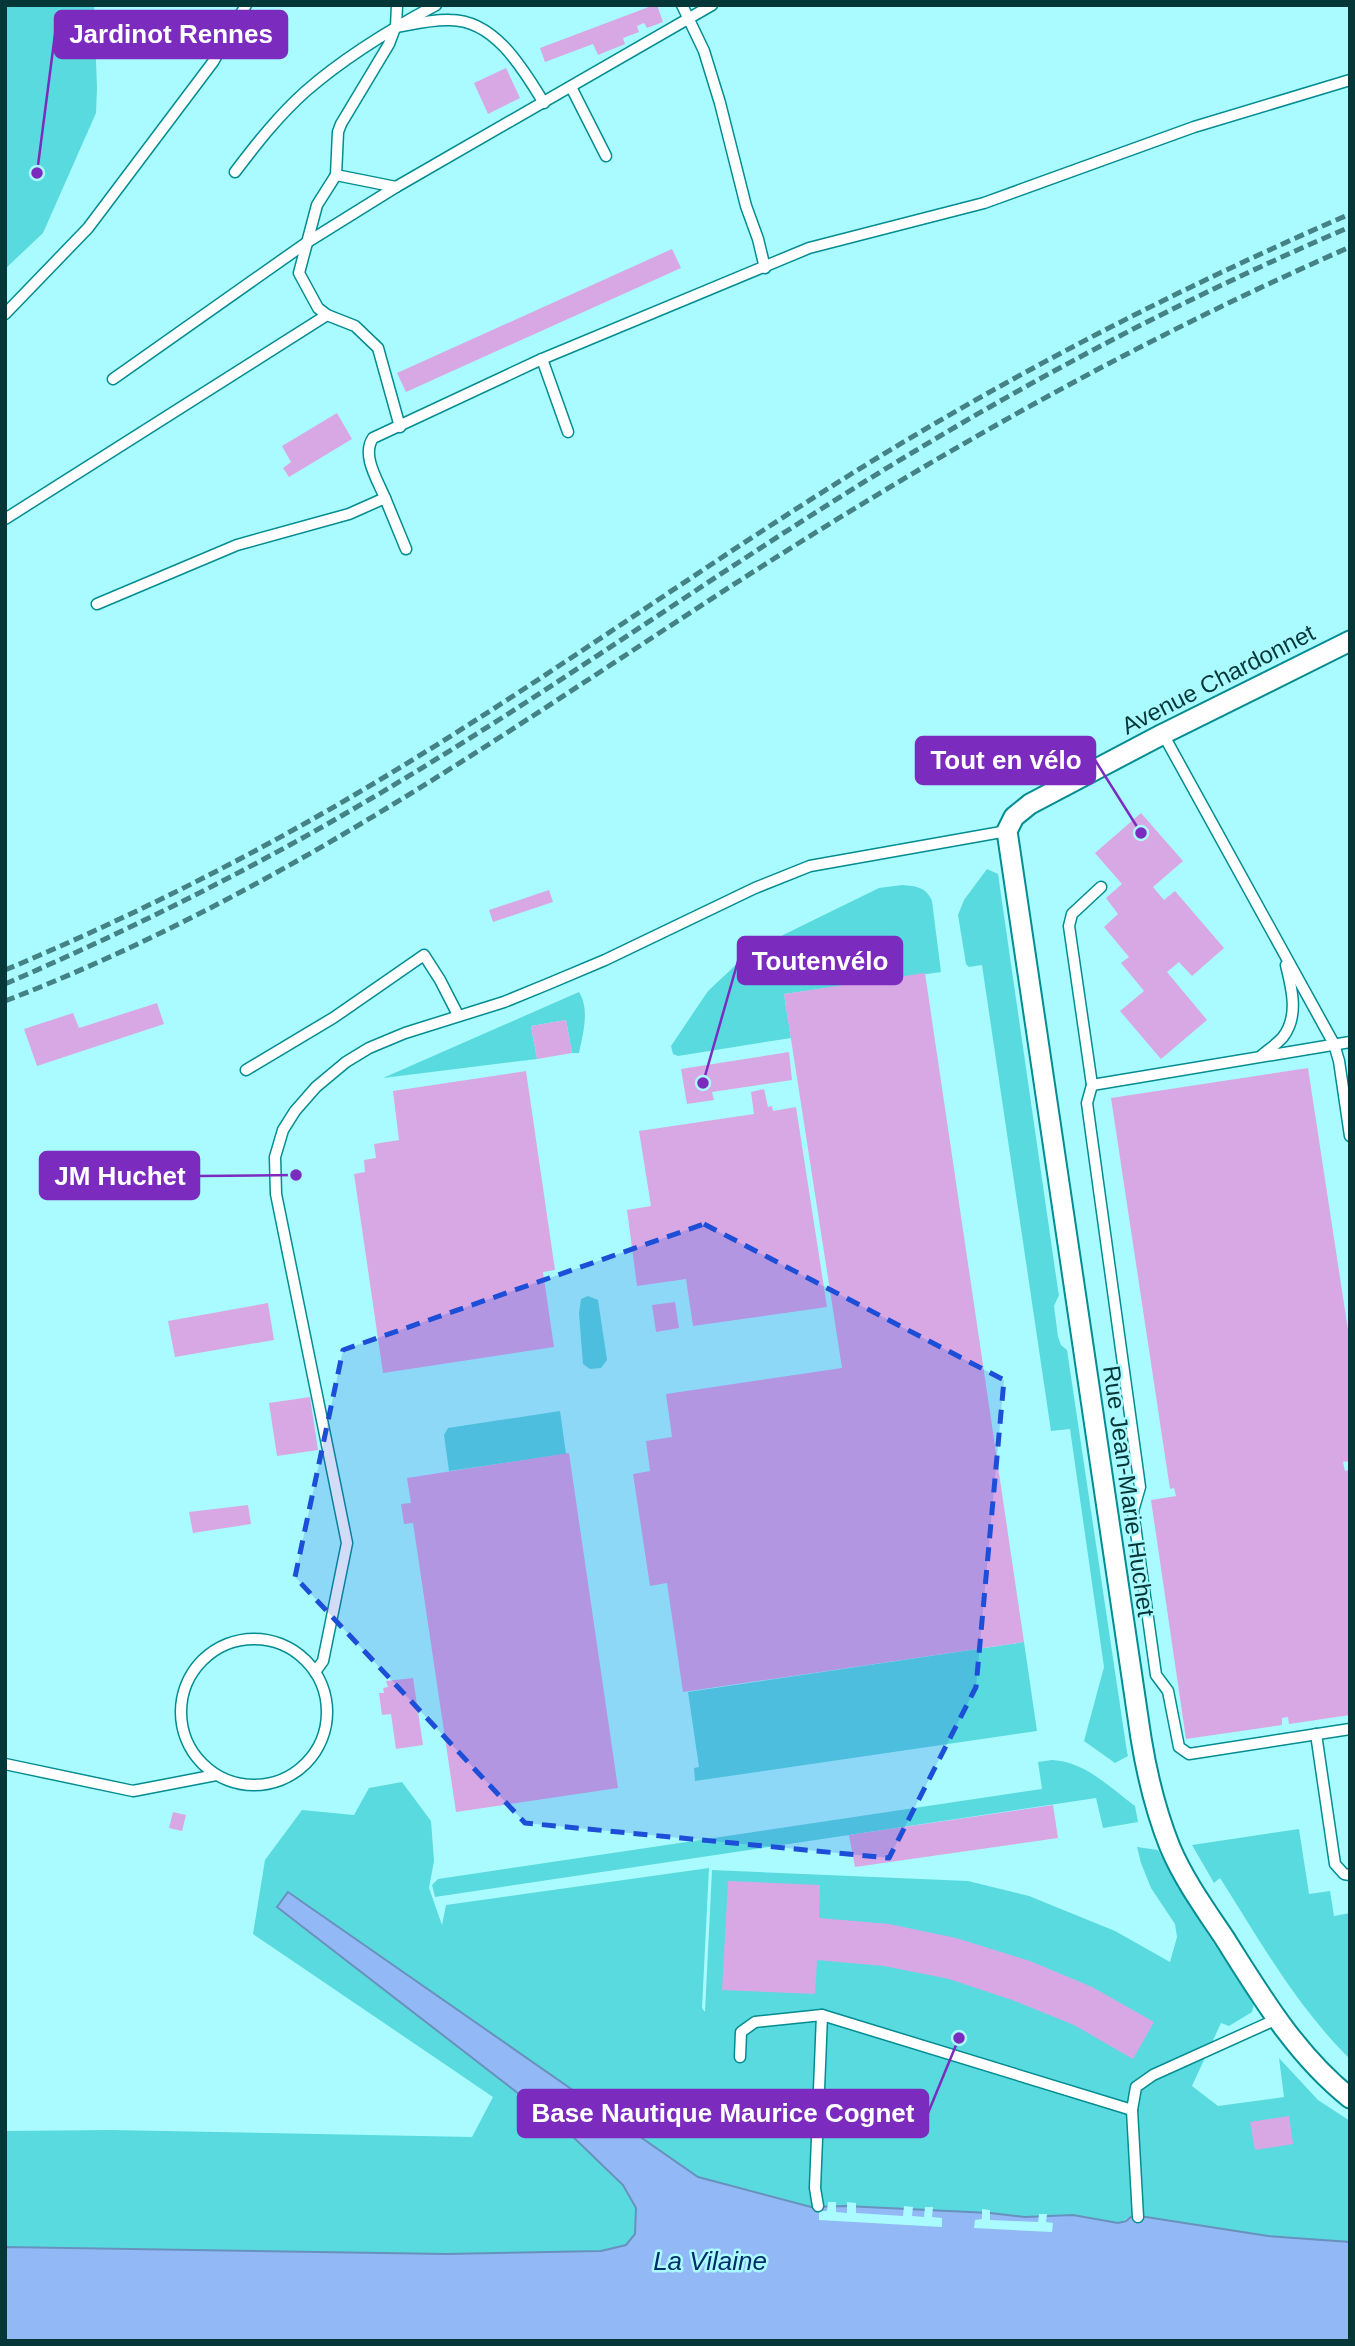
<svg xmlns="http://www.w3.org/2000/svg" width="1355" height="2346" viewBox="0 0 1355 2346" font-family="Arial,sans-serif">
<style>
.green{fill:#59dadf}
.water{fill:#92b9f6;stroke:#6892bd;stroke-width:2}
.pier{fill:#aafbff}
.building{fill:#d8a8e5}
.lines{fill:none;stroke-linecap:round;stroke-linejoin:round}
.service-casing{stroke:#038c91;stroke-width:13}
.minor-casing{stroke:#038c91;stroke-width:23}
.service{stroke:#fff;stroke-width:10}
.minor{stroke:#fff;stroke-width:19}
.rail{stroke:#448285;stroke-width:5;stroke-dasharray:10 5;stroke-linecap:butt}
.marked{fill:#1d4ed8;fill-opacity:0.2;stroke:#1d4ed8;stroke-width:5;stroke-dasharray:14 9;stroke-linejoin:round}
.labels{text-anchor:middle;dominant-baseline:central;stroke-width:5;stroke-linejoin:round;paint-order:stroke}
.street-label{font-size:24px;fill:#053739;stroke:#aafbff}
.water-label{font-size:26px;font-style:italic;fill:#032d69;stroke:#aafbff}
.leader{fill:none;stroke:#7b2cbf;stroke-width:2.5}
.callout-dot{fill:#7b2cbf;stroke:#aafbff;stroke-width:2.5}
.callout{fill:#7b2cbf;stroke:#7b2cbf;stroke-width:2.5}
.callout-label{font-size:26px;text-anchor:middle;font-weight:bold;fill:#fff}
</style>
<rect width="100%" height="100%" fill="#aafbff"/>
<g class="green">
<path d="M5,5H94L97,88L96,113L43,233L5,269Z"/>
<path d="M987,869L998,874L1058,1290L1059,1295L1054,1306L1058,1337L1061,1345L1067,1350L1127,1752L1128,1756L1115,1763L1084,1741L1104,1667L1070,1429L1051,1431L982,965L969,967L966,964L958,915L964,900Z"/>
<path d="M902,885C916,886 926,887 932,901L941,972L784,994L791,1038L678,1056L673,1054L671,1046L708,991L740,961L785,934L879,888Z"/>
<path d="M579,992C590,1010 583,1033 579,1053H572L566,1020L531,1026L537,1059L383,1078Z"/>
<path d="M588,1296L598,1300L607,1360L601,1368L590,1369L583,1364L579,1313L581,1299Z"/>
<path d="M560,1411L566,1454L449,1471L444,1435L448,1428Z"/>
<path d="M1024,1642L1037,1731L695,1781L694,1768L699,1767L688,1692Z"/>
<path d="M1052,1760C1086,1762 1109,1787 1135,1806L1138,1822L1103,1828L1096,1798L435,1897L432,1885L438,1879L1042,1789L1038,1762Z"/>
<path d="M402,1782L431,1821L434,1861L429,1888L442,1925L446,1905L709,1868L702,2008L705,2012L712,1870L968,1881L1029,1896L1115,1931L1170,1962L1177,1937L1175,1924L1151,1888L1141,1863L1137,1847L1158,1850L1189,1906L1254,2004L1252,2012L1229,2026L1221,2023L1192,2086L1218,2106L1284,2097L1279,2058L1318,2100L1350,2121V2242L1268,2236L1146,2217H1131L1118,2223L1086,2217L1061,2215L1025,2217L990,2213L845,2206L811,2207L698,2177L635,2133C654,2111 669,2094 701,2108V2094H668L646,2100L622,2124L288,1892L277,1908L567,2131L623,2185L636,2208L635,2234L627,2245L601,2251L446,2254L5,2247V2131L111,2130L472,2137L493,2097L253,1934L265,1860L302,1810L354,1815L369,1788Z"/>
<path d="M1299,1829L1309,1894L1330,1891L1334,1916L1350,1913V2059C1297,2007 1260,1941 1220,1878L1214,1883L1192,1845Z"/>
</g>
<path class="water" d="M288,1892L698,2177L811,2207L845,2206L990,2213L1025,2217L1073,2215L1118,2223L1126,2221L1131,2217H1146L1268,2236L1350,2242V2341H5V2247L446,2254L601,2251L626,2245L635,2234L636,2208L623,2185L567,2131L277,1907Z"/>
<g class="pier">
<path d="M828,2202H836V2212L847,2213V2202L856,2203V2213L903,2216L904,2206L913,2207L912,2216L924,2217L925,2207H933L932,2217L942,2218V2227L819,2220V2211H827Z"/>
<path d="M982,2209L990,2210V2220L1038,2222L1039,2214H1047L1046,2222L1053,2223L1052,2232L974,2228L975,2220L982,2219Z"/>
</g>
<g class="building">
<path d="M654,5H657L663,22L647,28L644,23L637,26L639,32L623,38L625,44L598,55L593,44L545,62L540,48Z"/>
<path d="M506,68L520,98L488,114L474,83Z"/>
<path d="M672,249L681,268L406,392L397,373Z"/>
<path d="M337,413L352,439L289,477L283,468L291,462L282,446Z"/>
<path d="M1141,813L1183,861L1153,887L1164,900L1175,891L1224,948L1192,976L1179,962L1167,972L1207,1020L1161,1059L1120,1011L1144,991L1121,963L1129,957L1104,927L1118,914L1106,898L1122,884L1095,853Z"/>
<path d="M549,890L553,902L493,922L489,910Z"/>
<path d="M925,973L1024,1642L683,1692L667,1583L650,1586L633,1474L650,1471L646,1441L672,1437L666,1394L842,1368L784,994Z"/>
<path d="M157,1003L164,1024L37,1066L24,1029L73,1013L79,1028Z"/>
<path d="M566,1020L572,1053L537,1059L531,1026Z"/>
<path d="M789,1052L792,1080L712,1092L714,1100L687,1104L681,1069Z"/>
<path d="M1308,1068L1350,1343V1461L1343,1462L1345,1471L1349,1470L1350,1475V1715L1289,1724L1288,1717L1282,1718V1725L1186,1739L1151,1500L1176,1496L1174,1488L1170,1489L1111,1098Z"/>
<path d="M526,1071L555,1270L543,1272L554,1347L383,1373L354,1174L365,1172L364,1160L376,1158L374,1144L399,1140L393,1091Z"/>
<path d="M764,1089L768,1107L772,1106L773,1111L796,1107L827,1307L693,1326L686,1279L637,1286L627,1210L651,1206L639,1131L754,1114L751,1092Z"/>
<path d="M675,1302L679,1328L656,1332L652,1305Z"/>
<path d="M268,1303L274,1340L175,1357L168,1321Z"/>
<path d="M310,1397L318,1450L277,1456L269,1403Z"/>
<path d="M569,1453L618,1788L456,1812L413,1523L404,1524L401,1504L411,1503L407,1478Z"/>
<path d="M248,1505L251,1524L193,1533L189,1512Z"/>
<path d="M413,1678L423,1745L396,1749L391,1714L382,1715L379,1693H384L383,1688L388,1687L386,1681Z"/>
<path d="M1053,1805L1058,1838L855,1867L849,1835Z"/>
<path d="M173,1812L186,1815L182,1831L169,1828Z"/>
<path d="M728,1881L820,1885L819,1918L889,1924L956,1938L1030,1961L1092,1987L1154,2022L1133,2059L1074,2025L1012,2000L949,1979L884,1966L817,1960L815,1994L722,1990Z"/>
<path d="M1289,2116L1293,2144L1255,2150L1250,2122Z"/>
</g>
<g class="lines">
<defs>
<g id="service">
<path d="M397,5L396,27C414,24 432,19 450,20C495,20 523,69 544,103"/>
<path d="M682,5L704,51L720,103L746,206L758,239L765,268"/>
<path d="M395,28L389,44L341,124L338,132L336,175L396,187"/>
<path d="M571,87L606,156"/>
<path d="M235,172C257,143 279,115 306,91C345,57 391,29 436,5"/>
<path d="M336,175L317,205L299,273L318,308L327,315L355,326L378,348L400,427"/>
<path d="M5,314L88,228L213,62L246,5"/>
<path d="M542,359L568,432"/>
<path d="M113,379L306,243L396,187L712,5"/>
<path d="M385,498L406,549"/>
<path d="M5,519L327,315"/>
<path d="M97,604L237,545L349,514L385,498C378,481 361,455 373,438L542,359L809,248L984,203L1194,127L1350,80"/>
<path d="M1163,734L1334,1044L1339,1061L1350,1136"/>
<path d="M1101,887L1072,914L1069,926L1092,1085L1087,1103L1140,1487L1133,1511L1156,1675L1168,1691L1179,1747L1189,1754L1350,1729"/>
<path d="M1261,1056C1268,1050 1277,1044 1283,1037C1299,1016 1292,989 1286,965"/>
<path d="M246,1070L333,1018L424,955L440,980L458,1015"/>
<path d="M1092,1085L1350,1042"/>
<circle cx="254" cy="1712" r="73"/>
<path d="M315,1672L323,1661L347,1543L276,1194L275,1157L283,1130L295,1111L316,1087L346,1062L369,1048L405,1033L504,1002L548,984L605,960L755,888L810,866L1007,831"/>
<path d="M1316,1734L1335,1864L1344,1874L1350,1875"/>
<path d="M5,1764L133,1791L216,1775"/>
<path d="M740,2057L741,2032L755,2022L822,2015L1132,2110L1136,2087L1153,2075L1277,2019"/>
<path d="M1132,2110L1138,2217"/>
<path d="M818,2206L815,2188L822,2015"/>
</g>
<path id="minor" d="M1350,641L1163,734L1030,804L1014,817L1007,831L1141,1738C1147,1775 1156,1812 1170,1847C1184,1880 1205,1909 1225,1939C1261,1996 1296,2055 1350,2098"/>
</defs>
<use href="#service" class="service-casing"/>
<use href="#minor" class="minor-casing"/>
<use href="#service" class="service"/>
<use href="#minor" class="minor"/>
<g class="rail">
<path d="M5,970C115,924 222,871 325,812C505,709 672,586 848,476C1008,376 1177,289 1350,214"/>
<path d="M5,984C132,929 254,868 372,798C557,689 731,561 915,451C1054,367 1200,291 1350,227"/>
<path d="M5,1001C262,902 477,752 705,603C914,467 1122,347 1350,247"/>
</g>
</g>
<path class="marked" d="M704,1224L1004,1380L976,1687L889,1858L525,1823L295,1577L343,1350Z"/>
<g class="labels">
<g class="street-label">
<text transform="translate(1218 679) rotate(-27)">Avenue Chardonnet</text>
<text transform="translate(1129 1491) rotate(82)">Rue Jean-Marie Huchet</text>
</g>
<g class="water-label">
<text x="710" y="2261">La Vilaine</text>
</g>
</g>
<path class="leader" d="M37 173L55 34M1141 833L1095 760M703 1083L738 961M296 1175L199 1176M959 2038L928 2113"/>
<g class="callout-dot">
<circle cx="37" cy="173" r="7"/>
<circle cx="1141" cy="833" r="7"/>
<circle cx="703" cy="1083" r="7"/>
<circle cx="296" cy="1175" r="7"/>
<circle cx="959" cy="2038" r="7"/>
</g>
<g class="callout">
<rect x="55" y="11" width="232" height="47" rx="7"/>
<rect x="916" y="737" width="179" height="47" rx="7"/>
<rect x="738" y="937" width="164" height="47" rx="7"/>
<rect x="40" y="1152" width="159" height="47" rx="7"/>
<rect x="518" y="2090" width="410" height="47" rx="7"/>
</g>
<g class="callout-label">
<text x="171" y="43">Jardinot Rennes</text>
<text x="1006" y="769">Tout en vélo</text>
<text x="820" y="970">Toutenvélo</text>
<text x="120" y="1185">JM Huchet</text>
<text x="723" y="2122">Base Nautique Maurice Cognet</text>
</g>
<rect width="1355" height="2346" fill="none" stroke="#053739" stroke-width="14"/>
</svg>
